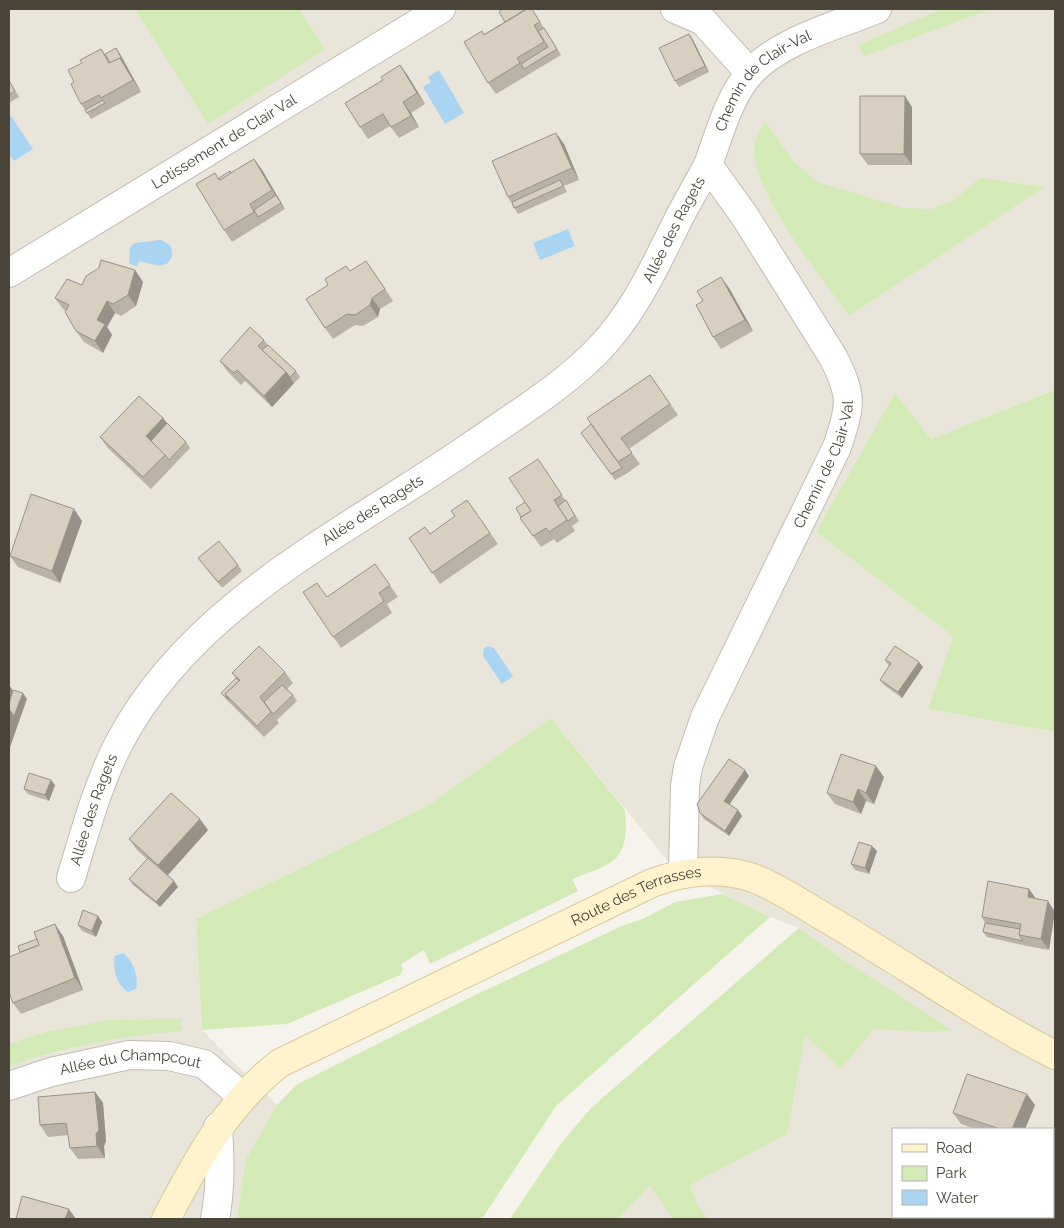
<svg xmlns="http://www.w3.org/2000/svg" width="1064" height="1228" viewBox="0 0 1064 1228" font-family="Raleway,sans-serif">
<style>
.residential{fill:#eae5da;fill-rule:evenodd}
.green{fill:#d2eab5}
.water{fill:#a9d4f2}
.lines{fill:none;stroke-linecap:round;stroke-linejoin:round}
.street-casing{stroke:#c2bbae;stroke-width:30}
.secondary-casing{stroke:#d6c79b;stroke-width:30}
.street{stroke:#fff;stroke-width:28}
.secondary{stroke:#fff3cd;stroke-width:28}
.wall{fill:#bab2a6}
.shaded-wall{fill:#979187}
.building{fill:#d8cfc1;stroke:#979187}
.labels{text-anchor:middle;dominant-baseline:central;stroke-width:5;stroke-linejoin:round;paint-order:stroke}
.street-label{font-size:15px;fill:#4b4439;stroke:#fff}
</style>
<rect width="100%" height="100%" fill="#f6f3ec"/>
<path class="residential" d="M9,9H136L325,49L299,9H1055V390L931,439L895,394L816,532L953,636L928,709L1055,732V1219H618L673,1159L842,959L799,928L752,910L671,865L551,718L427,806L196,919L202,1030L277,1105L246,1159L237,1219H9ZM893,1129H1053V1217H893Z"/>
<g class="green">
<path d="M135,9H299L325,49L208,124Z"/>
<path d="M942,9H991L864,56L858,45Z"/>
<path d="M765,121L793,161L818,182L903,208L931,209L951,202L980,178L1044,187L849,316C821,276 757,199 754,152C753,140 760,131 765,121Z"/>
<path d="M1055,390V732L928,709L953,636L816,532L895,393L931,439Z"/>
<path d="M551,718L625,810C629,861 616,862 572,879L578,891L430,964L424,950L401,964L403,969L400,975L287,1024L202,1030L196,919L427,806Z"/>
<path d="M722,894L770,917L556,1106L482,1219H237L246,1159L277,1105L296,1085L471,997L624,925L643,919L675,902Z"/>
<path d="M799,928L842,959L952,1030L934,1032L874,1029L841,1069L805,1035L787,1134L690,1185L697,1204L708,1219H672L650,1185L618,1219H510L562,1142L592,1107Z"/>
<path d="M181,1019L182,1031C122,1036 65,1046 9,1066V1044L46,1032L110,1020Z"/>
</g>
<g class="water">
<path d="M439,70L464,113L445,124L423,87L431,82L428,77Z"/>
<path d="M9,113L33,149L14,161L9,154Z"/>
<path d="M568,229L575,246L540,260L533,243Z"/>
<path d="M160,240C172,243 176,253 168,263L160,266L139,261L137,267L129,263L130,248L134,243Z"/>
<path d="M488,646L494,648L513,676L502,684L483,656L484,648Z"/>
<path d="M123,953C133,960 139,977 136,989L128,992C117,985 112,969 115,956Z"/>
</g>
<g class="lines">
<defs>
<g id="street">
<path d="M675,9L703,21L750,73"/>
<path id="s1" d="M9,273L441,9"/>
<path id="s2" d="M683,874L685,786L688,767L705,717L837,447C851,405 853,396 833,357L744,215L708,165C719,135 729,96 751,72C783,39 836,26 877,9"/>
<path id="s3" d="M71,878C85,832 97,786 119,743C193,602 349,531 474,444C517,414 564,386 600,348C634,312 653,270 675,226C685,205 697,186 708,165"/>
<path id="s4" d="M9,1086L51,1072L129,1055L169,1056L204,1064L242,1096"/>
<path d="M215,1219C221,1188 220,1158 218,1127"/>
</g>
<g id="secondary">
<path id="s5" d="M166,1219C197,1160 226,1105 280,1063L652,883C684,871 720,867 753,878C778,887 803,905 826,918C903,963 976,1015 1055,1055"/>
</g>
</defs>
<use href="#street" class="street-casing"/>
<use href="#secondary" class="secondary-casing"/>
<use href="#street" class="street"/>
<use href="#secondary" class="secondary"/>
</g>
<g class="wall">
<path d="M526,9H532L561,55L496,94L488,83L484,34Z"/>
<path d="M689,34L693,40L709,72L679,87L675,81Z"/>
<path d="M116,48L120,54L141,92L91,119L81,104L74,82L82,63L101,49L105,54Z"/>
<path d="M400,65L408,76L425,104L411,113L419,127L399,138L390,126L368,139L360,127L383,80Z"/>
<path d="M9,80L19,97L9,103Z"/>
<path d="M912,107V165H868L860,154Z"/>
<path d="M564,144L579,180L564,186L567,192L518,214L508,197Z"/>
<path d="M254,159L262,170L285,209L232,242L224,230L219,178L231,173Z"/>
<path d="M135,270L143,282L136,306L121,316L115,313L107,327L112,335L103,353L84,342L76,331L66,311L63,309L55,298L82,285Z"/>
<path d="M350,271L374,272L393,301L380,309L378,317L363,326L355,325L333,339L325,328Z"/>
<path d="M729,288L753,331L721,349L713,337L703,301Z"/>
<path d="M264,340L268,345L296,371L300,377L272,407L245,381L241,385L228,372L220,361Z"/>
<path d="M650,375L678,415L629,449L640,464L626,474L615,480L581,433Z"/>
<path d="M163,418L167,423L186,442L190,448L151,489L108,448L100,437Z"/>
<path d="M538,459L579,521L572,526L575,531L557,543L554,539L541,547L520,518L525,502Z"/>
<path d="M467,500L498,544L440,584L409,538L430,534L455,516Z"/>
<path d="M82,521L60,583L18,567L10,556Z"/>
<path d="M198,558L238,565L242,571L222,588Z"/>
<path d="M375,564L398,597L387,604L392,613L341,648L303,592L327,597Z"/>
<path d="M885,660L923,667L902,698L884,685L880,680L889,666Z"/>
<path d="M285,672L293,683L287,689L293,695L297,701L277,720L279,723L264,737L225,698L221,693L236,678L232,673Z"/>
<path d="M749,776L730,804L738,810L742,816L729,836L704,819L700,813Z"/>
<path d="M884,777L874,804L866,801L861,814L835,804L827,793Z"/>
<path d="M55,785L49,801L28,794L24,789Z"/>
<path d="M208,830L168,875L178,887L160,907L133,885L129,879L147,859L137,850L129,839Z"/>
<path d="M877,851L869,874L855,870L851,864Z"/>
<path d="M1029,889L1049,950L1027,946L987,937L983,932L985,923L982,917Z"/>
<path d="M98,916L102,922L96,937L82,931L78,925Z"/>
<path d="M63,936L83,990L21,1014L13,1003Z"/>
<path d="M95,1092L103,1103L106,1141L104,1146L105,1158L78,1159L70,1148L68,1135L48,1137L40,1125Z"/>
<path d="M1035,1105L1025,1129H976L961,1124L953,1113Z"/>
</g>
<g class="shaded-wall">
<path d="M689,34L693,40L709,72L705,66Z"/>
<path d="M116,48L120,54L141,92L133,80L120,58Z"/>
<path d="M400,65L408,76L425,104L417,93Z"/>
<path d="M905,96L912,107V165L904,154Z"/>
<path d="M403,102L411,113L419,127L411,116Z"/>
<path d="M556,133L564,144L579,180L572,168Z"/>
<path d="M254,159L262,170L285,209L272,190Z"/>
<path d="M135,270L143,282L136,306L128,295Z"/>
<path d="M721,277L729,288L753,331L745,320Z"/>
<path d="M372,298L380,309L378,317L370,305Z"/>
<path d="M107,301L115,313L107,327L112,335L103,353L95,341L97,320Z"/>
<path d="M286,372L294,383L272,407L264,396Z"/>
<path d="M163,418L171,429L155,447L146,436Z"/>
<path d="M74,509L82,521L60,583L52,571Z"/>
<path d="M919,662L923,667L902,698L898,692Z"/>
<path d="M9,685L17,696L23,693L27,699L9,750Z"/>
<path d="M876,766L884,777L874,804L866,793Z"/>
<path d="M745,770L749,776L728,806L724,801Z"/>
<path d="M51,780L55,785L49,801L45,795Z"/>
<path d="M858,789L866,801L861,814L853,802Z"/>
<path d="M738,810L742,816L729,836L725,831Z"/>
<path d="M200,819L208,830L166,877L158,865Z"/>
<path d="M872,846L877,851L869,874L865,868Z"/>
<path d="M174,881L178,887L160,907L156,902Z"/>
<path d="M1029,889L1037,900L1028,897Z"/>
<path d="M1048,901L1055,912L1049,950L1041,939Z"/>
<path d="M98,916L102,922L96,937L92,931Z"/>
<path d="M55,924L63,936L83,990L75,978Z"/>
<path d="M95,1092L103,1103L106,1141L104,1146L105,1158L97,1146Z"/>
<path d="M1027,1094L1035,1105L1025,1129H1012Z"/>
<path d="M69,1209L76,1219H65Z"/>
</g>
<g class="building">
<path d="M503,9H526L505,22L499,12Z"/>
<path d="M527,9H532L540,22L534,25L544,42L517,58L520,63L488,83L464,42L482,31L484,35Z"/>
<path d="M544,28L557,49L524,69L521,64L548,47L538,31Z"/>
<path d="M689,34L705,66L675,81L659,48Z"/>
<path d="M116,48L124,63L120,58L110,63L105,54Z"/>
<path d="M101,49L109,63L120,58L133,80L101,98L99,95L81,104L71,84L74,82L68,70L82,63L80,60Z"/>
<path d="M400,65L417,93L403,102L411,116L391,127L383,114L360,127L345,103L383,80L381,77Z"/>
<path d="M9,81L15,91L9,95Z"/>
<path d="M860,96H905L904,154H860Z"/>
<path d="M103,100L105,103L87,113L85,110Z"/>
<path d="M556,133L572,168L508,197L492,161Z"/>
<path d="M254,159L272,190L250,204L254,212L224,230L196,184L215,173L219,180Z"/>
<path d="M230,171L231,173L220,180L219,178Z"/>
<path d="M560,180L563,186L514,208L512,202Z"/>
<path d="M276,195L281,203L258,217L254,210Z"/>
<path d="M101,260L135,270L128,295L113,304L107,301L97,320L105,324L95,341L76,331L65,312L69,305L55,298L67,279L82,285L86,276L99,268Z"/>
<path d="M366,261L385,289L372,298L370,305L355,315L347,314L325,328L306,299L328,285L325,279L346,266L350,271Z"/>
<path d="M721,277L745,320L713,337L696,305L703,301L697,291Z"/>
<path d="M250,327L264,340L258,346L286,372L264,396L237,370L234,373L220,361Z"/>
<path d="M268,345L296,371L290,377L286,372L262,350Z"/>
<path d="M650,375L670,404L621,438L632,453L618,462L587,418Z"/>
<path d="M139,396L163,418L146,436L165,455L143,477L100,437Z"/>
<path d="M167,423L186,442L169,460L165,455L151,441Z"/>
<path d="M591,424L622,468L611,474L581,433Z"/>
<path d="M538,459L562,495L554,500L567,520L549,532L546,528L533,536L520,518L531,511L509,478Z"/>
<path d="M31,494L74,509L52,571L10,556Z"/>
<path d="M467,500L490,533L432,573L409,538L425,527L430,534L455,516L451,511Z"/>
<path d="M566,500L575,516L568,521L558,506Z"/>
<path d="M525,502L531,511L521,517L516,508Z"/>
<path d="M219,541L238,565L218,582L198,558Z"/>
<path d="M375,564L390,585L379,593L384,601L333,637L303,592L317,583L327,597Z"/>
<path d="M259,646L285,672L260,697L271,712L257,726L225,694L240,680L232,673Z"/>
<path d="M895,646L919,662L898,692L880,680L891,663L885,660Z"/>
<path d="M236,678L239,681L225,694L229,700L221,693Z"/>
<path d="M282,685L293,695L273,714L264,702Z"/>
<path d="M13,690L23,693L14,716L10,710H9V704Z"/>
<path d="M841,754L876,766L866,793L858,789L853,802L827,793Z"/>
<path d="M729,759L745,770L724,801L738,810L725,831L700,813L697,804Z"/>
<path d="M29,773L51,780L45,795L24,789Z"/>
<path d="M171,793L200,819L158,865L129,839Z"/>
<path d="M859,842L872,846L865,868L851,864Z"/>
<path d="M148,858L174,881L156,902L129,879Z"/>
<path d="M988,881L1029,889L1028,897L1048,901L1041,939L1019,935L1021,924L982,917Z"/>
<path d="M83,910L98,916L92,931L78,925Z"/>
<path d="M985,923L1020,929L1019,935L1023,941L983,932Z"/>
<path d="M55,924L75,978L13,1003L9,992V957L39,945L34,932Z"/>
<path d="M37,939L39,945L20,952L18,946Z"/>
<path d="M967,1074L1027,1094L1012,1129H1000L953,1113Z"/>
<path d="M95,1092L99,1130L96,1134L97,1146L70,1148L66,1123L40,1125L38,1097Z"/>
<path d="M22,1196L69,1209L65,1219H16Z"/>
</g>
<g class="labels">
<g class="street-label">
<text stroke="none"><textPath href="#s2" startOffset="889">Chemin de Clair-Val</textPath></text>
<text stroke="none"><textPath href="#s1" startOffset="252">Lotissement de Clair Val</textPath></text>
<text stroke="none"><textPath href="#s3" startOffset="912">Allée des Ragets</textPath></text>
<text stroke="none"><textPath href="#s2" startOffset="440">Chemin de Clair-Val</textPath></text>
<text stroke="none"><textPath href="#s3" startOffset="492">Allée des Ragets</textPath></text>
<text stroke="none"><textPath href="#s3" startOffset="72">Allée des Ragets</textPath></text>
<text stroke="none"><textPath href="#s5" startOffset="589">Route des Terrasses</textPath></text>
<text stroke="none"><textPath href="#s4" startOffset="125">Allée du Champcout</textPath></text>
</g>
</g>
<rect width="1064" height="1228" fill="none" stroke="#4b4439" stroke-width="20"/>
<rect x="892" y="1128" width="162" height="90" fill="#ffffff" stroke="#b7b4b0"/>
<rect x="902" y="1144" width="25" height="8" fill="#fff3cd" stroke="#b7b4b0"/>
<text x="936" y="1153" font-size="15" fill="#4b4439">Road</text>
<rect x="902" y="1166" width="25" height="15" fill="#d2eab5" stroke="#b7b4b0"/>
<text x="936" y="1178" font-size="15" fill="#4b4439">Park</text>
<rect x="902" y="1190" width="25" height="15" fill="#a9d4f2" stroke="#b7b4b0"/>
<text x="936" y="1203" font-size="15" fill="#4b4439">Water</text>
</svg>
